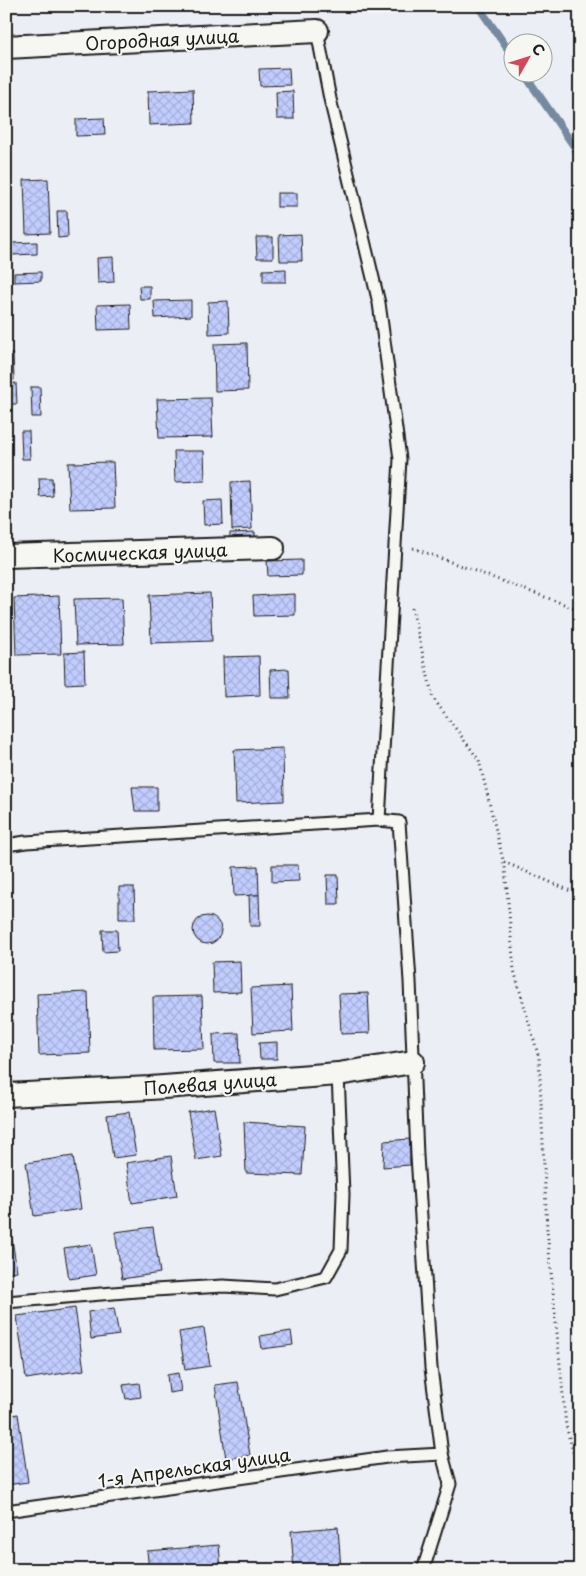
<svg xmlns="http://www.w3.org/2000/svg" width="586" height="1576" viewBox="0 0 586 1576" font-family="'Playpen Sans',sans-serif">
<style>
.lines{fill:none;stroke-linecap:round;stroke-linejoin:round}
.stream{stroke:#758aa1;stroke-width:8}
.building{fill:url(#building-cross-hatch);stroke:#1c1c1c}
.service-casing{stroke:#1c1c1c;stroke-width:15}
.minor-casing{stroke:#1c1c1c;stroke-width:26}
.path{stroke:#1c1c1c;stroke-width:3;stroke-dasharray:1 4;stroke-linecap:butt}
.service{stroke:#f6f6f2;stroke-width:11}
.minor{stroke:#f6f6f2;stroke-width:22}
.labels{text-anchor:middle;dominant-baseline:central;stroke-width:4;stroke-linejoin:round;paint-order:stroke}
.street-label{font-size:18px;fill:#1c1c1c;stroke:#f6f6f2}
</style>
<defs>
<pattern id="building-cross-hatch" width="8" height="8" patternUnits="userSpaceOnUse" patternTransform="scale(1.25)"><rect width="8" height="8" fill="#c2cdff"/><path d="M0 0l8 8M0 8l8-8" fill="none" stroke="#a6afda"/></pattern>
</defs>
<rect width="100%" height="100%" fill="#eceef5"/>
<filter id="ink" filterUnits="userSpaceOnUse"><feTurbulence type="fractalNoise" baseFrequency=".02" numOctaves="2"/><feDisplacementMap in="SourceGraphic" scale="10" xChannelSelector="R" yChannelSelector="G"/><feConvolveMatrix kernelMatrix="1 2 1 2 8 2 1 2 1" color-interpolation-filters="sRGB"/></filter>
<g filter="url(#ink)">
<g class="lines">
<g class="stream">
<path d="M478,6L514,58"/>
<path d="M523,72L580,155"/>
</g>
</g>
<g class="building">
<path d="M289,68L290,85L260,86L259,69Z"/>
<path d="M193,89L194,123L149,125L148,91Z"/>
<path d="M293,91L294,119H277L276,92Z"/>
<path d="M104,118L105,135L76,136V119Z"/>
<path d="M48,179L50,233L26,234L24,180Z"/>
<rect x="277" y="193" width="20" height="14"/>
<path d="M57,211H67L68,237L58,238Z"/>
<path d="M301,234L302,261H280L279,235Z"/>
<path d="M256,237H273V258H257Z"/>
<path d="M37,242V254L12,255L11,243Z"/>
<path d="M113,257L114,282L98,283L97,258Z"/>
<path d="M286,269V282H263V270Z"/>
<path d="M41,272V281L14,282V273Z"/>
<path d="M139,286H150V299H140Z"/>
<path d="M191,300V316L155,318L154,301Z"/>
<path d="M228,301L229,333L209,334L208,302Z"/>
<path d="M130,304L131,329L98,330L97,305Z"/>
<path d="M247,343L248,390L215,391L214,344Z"/>
<path d="M8,354H13L14,380H10Z"/>
<path d="M16,383L17,404H9L8,384Z"/>
<path d="M31,387H40L41,417H32Z"/>
<path d="M211,398L213,437L159,438L157,399Z"/>
<path d="M21,431H29L30,459H22Z"/>
<path d="M174,451H204L205,481L175,482Z"/>
<path d="M113,462L115,508L70,509L68,463Z"/>
<path d="M39,478H52L53,496L40,497Z"/>
<path d="M250,481L252,529L232,530L231,482Z"/>
<path d="M222,500L223,524L204,525L203,501Z"/>
<path d="M255,532V544L230,545V533Z"/>
<path d="M302,560V575L268,576L267,561Z"/>
<path d="M210,593L212,641L151,643L149,595Z"/>
<path d="M295,594V615L254,616L253,596Z"/>
<path d="M59,596L61,654L16,655L14,598Z"/>
<path d="M122,598L124,644L76,645L74,599Z"/>
<path d="M84,652L85,683L65,684L64,653Z"/>
<path d="M259,656L260,695L224,697L223,657Z"/>
<path d="M289,669L290,698H271L270,670Z"/>
<path d="M283,748L284,801L236,803L234,750Z"/>
<path d="M132,787H157V811H135Z"/>
<path d="M272,865H298L299,881L272,882Z"/>
<path d="M258,866L259,895L234,896L233,867Z"/>
<path d="M327,875H338L339,904H328Z"/>
<path d="M119,887H134L135,919H119Z"/>
<path d="M249,895H259L260,926H250Z"/>
<circle cx="207" cy="930" r="14"/>
<path d="M102,930H117L118,951L103,952Z"/>
<path d="M240,961L241,992L213,993L212,962Z"/>
<path d="M291,986L293,1031L253,1033L251,988Z"/>
<path d="M88,992L90,1053L39,1055L37,994Z"/>
<path d="M368,993L370,1033L341,1034L339,994Z"/>
<path d="M202,996L204,1049L154,1050L153,997Z"/>
<path d="M239,1033L240,1063H214L213,1034Z"/>
<path d="M277,1042V1059H260L259,1043Z"/>
<path d="M214,1108L222,1156L196,1160L188,1112Z"/>
<path d="M129,1112L136,1155L113,1158L107,1115Z"/>
<path d="M244,1122L305,1126L302,1175L246,1173Z"/>
<path d="M410,1139V1165L383,1167L384,1141Z"/>
<path d="M73,1156L81,1209L34,1216L26,1163Z"/>
<path d="M171,1156L177,1196L132,1203L126,1163Z"/>
<path d="M6,1202L17,1271L6,1273Z"/>
<path d="M153,1227L160,1273L122,1279L115,1232Z"/>
<path d="M91,1244L96,1275L69,1279L64,1248Z"/>
<path d="M75,1308L84,1370L26,1379L17,1316Z"/>
<path d="M114,1308L119,1335L91,1339L88,1312Z"/>
<path d="M204,1328L210,1366L185,1370L179,1332Z"/>
<path d="M291,1331L293,1345L262,1349L260,1336Z"/>
<path d="M178,1373L181,1391L169,1393L167,1375Z"/>
<path d="M238,1382L250,1455L226,1459L215,1385Z"/>
<path d="M139,1383L141,1397L126,1399L123,1385Z"/>
<path d="M18,1414L28,1482L6,1485V1416Z"/>
<path d="M338,1527L341,1570H294L291,1531Z"/>
<path d="M219,1545L221,1570H149L147,1551Z"/>
</g>
<g class="lines">
<defs>
<g id="service">
<path d="M317,31L330,99L379,303L400,459L379,820"/>
<path d="M6,845L26,842L379,820L399,822L410,981L417,1156L431,1368L442,1454L387,1457L6,1511"/>
<path d="M6,1302L137,1291L223,1286L275,1289L326,1277L341,1250L343,1194L338,1074"/>
<path d="M423,1570L450,1484L442,1454"/>
</g>
<g id="minor">
<path d="M6,47L317,31"/>
<path d="M6,556L273,548"/>
<path d="M6,1095L150,1088L338,1074L413,1062"/>
</g>
</defs>
<use href="#service" class="service-casing"/>
<use href="#minor" class="minor-casing"/>
<g class="path">
<path d="M413,548L580,610"/>
<path d="M412,608L433,698L479,760L505,868L514,970L539,1058L547,1230L566,1426L580,1477"/>
<path d="M504,862L580,895"/>
</g>
<use href="#service" class="service"/>
<use href="#minor" class="minor"/>
</g>
</g>
<g class="labels">
<g class="street-label">
<text transform="translate(162 39) rotate(-3)">Огородная улица</text>
<text transform="translate(140 552) rotate(-2)">Космическая улица</text>
<text transform="translate(210 1083) rotate(-4)">Полевая улица</text>
<text transform="translate(194 1467) rotate(-8)">1-я Апрельская улица</text>
</g>
</g>
<rect width="586" height="1576" fill="none" stroke="#f6f6f2" stroke-width="25"/>
<rect x="12" y="12" width="561" height="1551" fill="none" stroke="#1c1c1c" stroke-width="2" filter="url(#ink)"/>
<g transform="translate(528 58) rotate(51)"><circle r="24" fill="#f6f6f2" stroke="#9f9f9c"/>
<path d="M0-4L9 19L0 12L-9 19Z" fill="#d1495b"/>
<text y="-8" font-size="14" font-weight="bold" text-anchor="middle" fill="#1c1c1c">С</text>
</g>
</svg>
